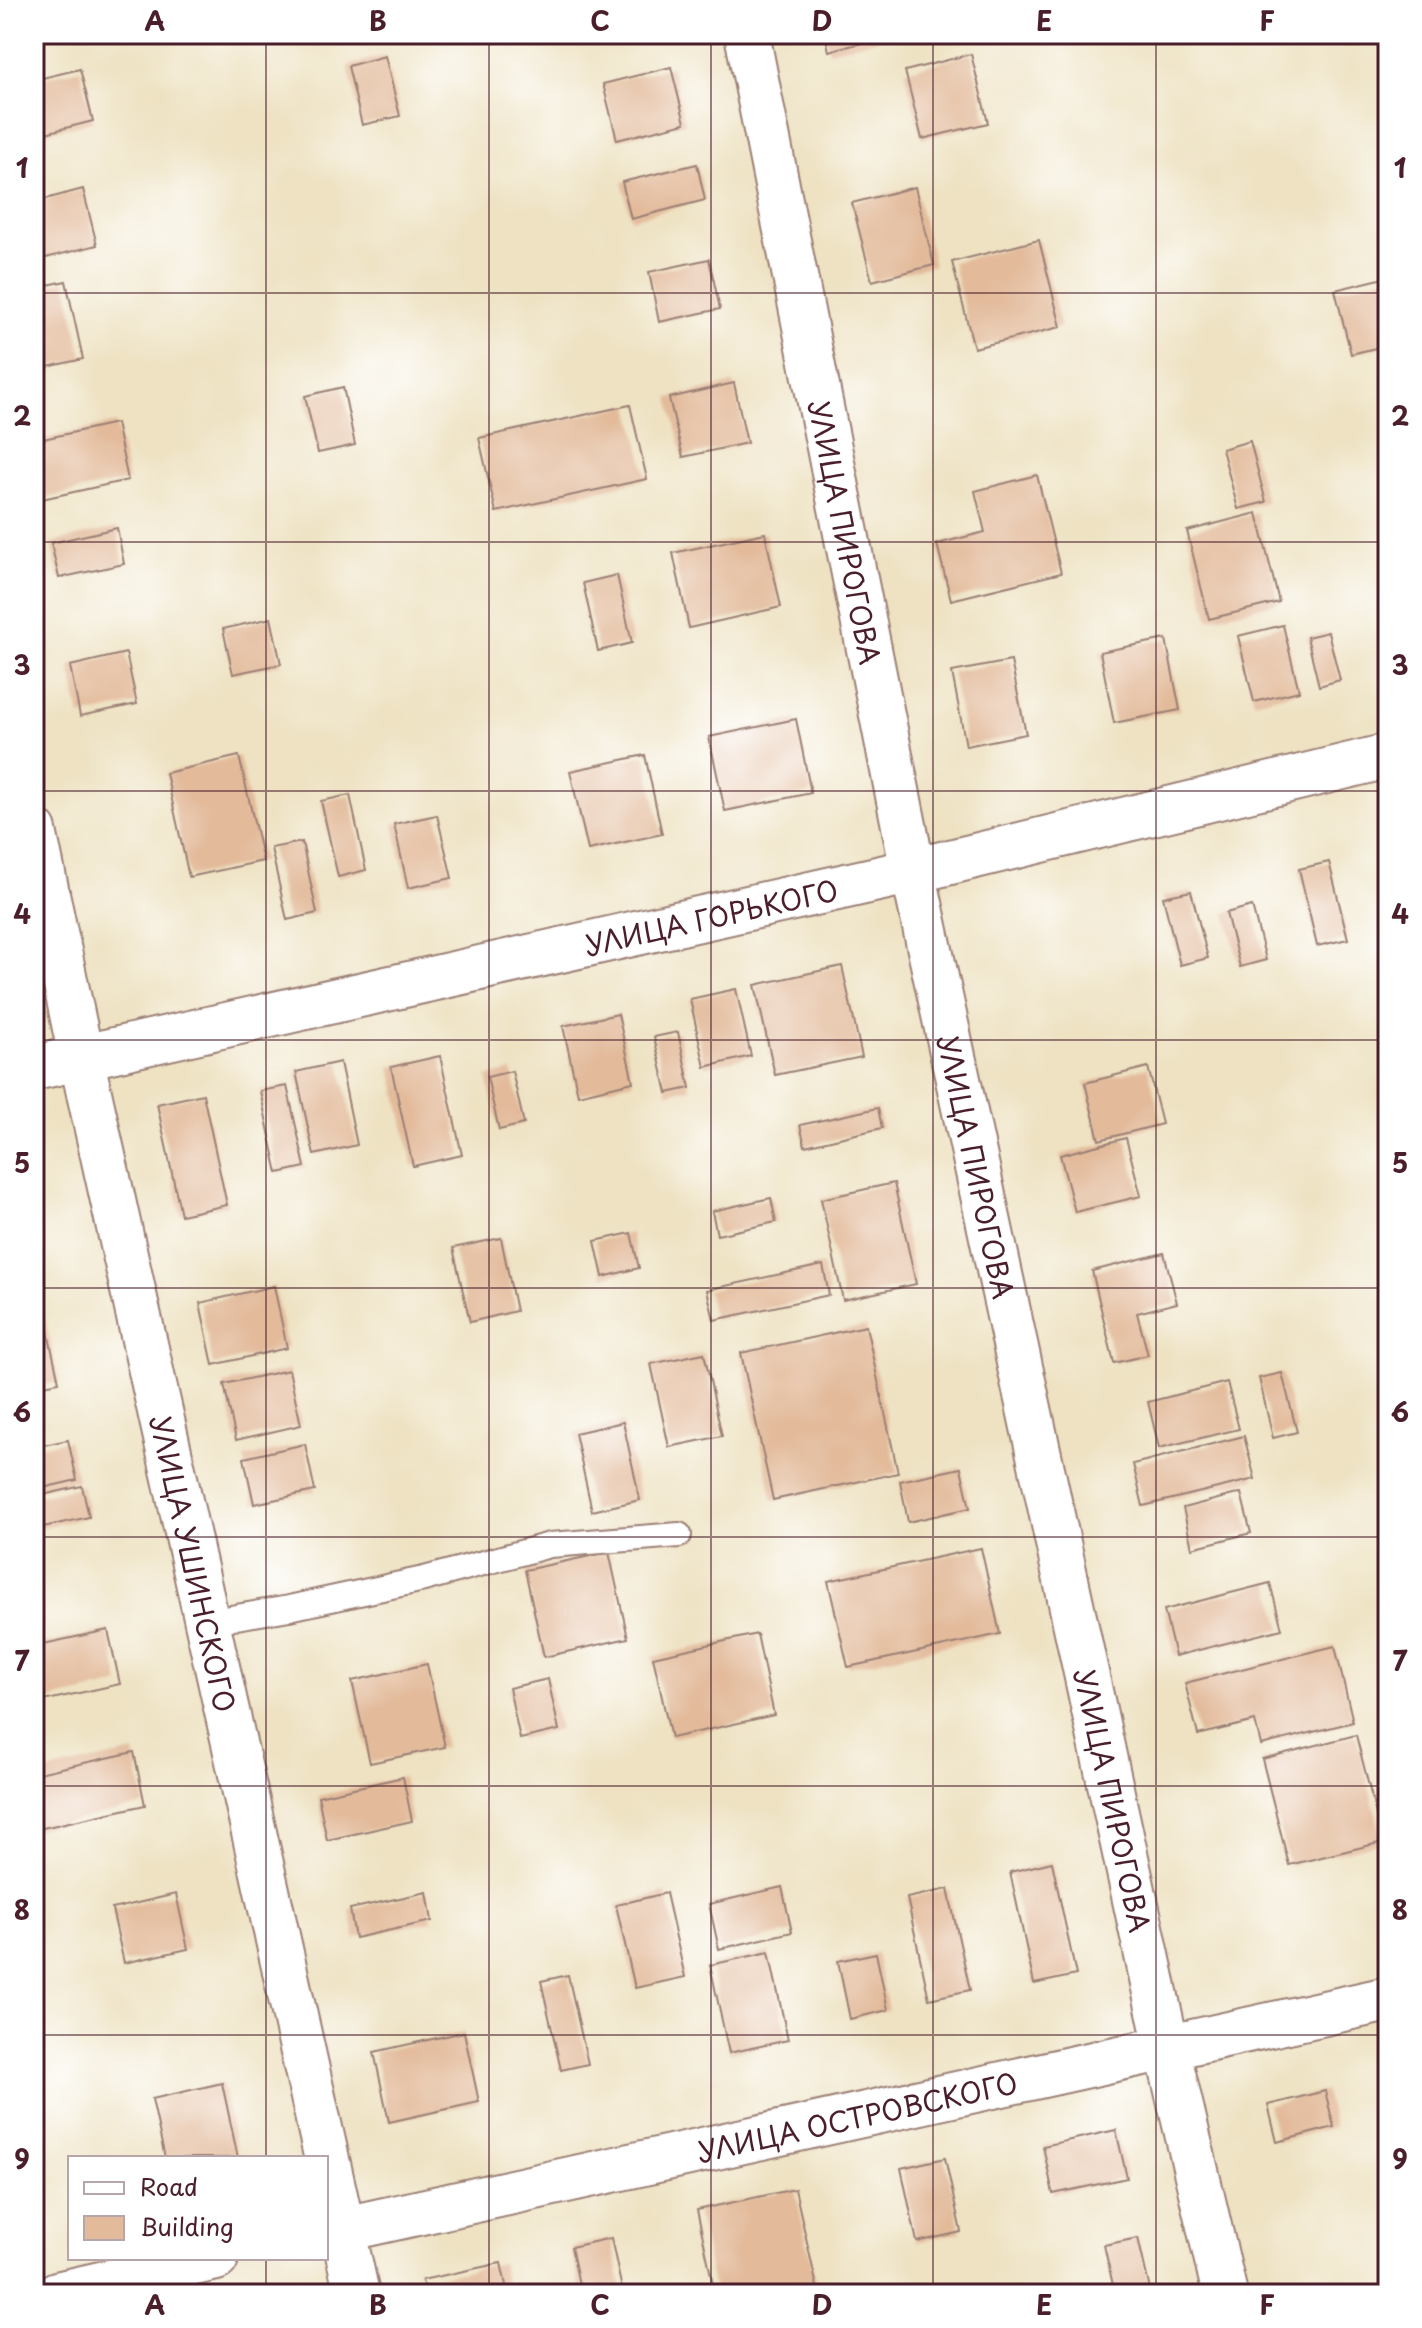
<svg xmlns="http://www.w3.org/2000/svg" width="1422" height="2328" viewBox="0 0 1422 2328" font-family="'Playpen Sans',sans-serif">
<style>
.building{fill:#e3bb9b}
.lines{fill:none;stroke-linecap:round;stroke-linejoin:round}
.service-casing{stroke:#9c8076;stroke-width:28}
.minor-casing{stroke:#9c8076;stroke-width:48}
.tertiary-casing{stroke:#9c8076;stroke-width:48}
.service{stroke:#fff;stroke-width:24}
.minor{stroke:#fff;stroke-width:44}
.tertiary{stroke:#fff;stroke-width:44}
.grid{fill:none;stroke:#4a1f2b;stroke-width:2;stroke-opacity:0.55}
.labels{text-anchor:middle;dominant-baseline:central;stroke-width:6;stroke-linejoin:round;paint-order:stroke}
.street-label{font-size:28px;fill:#4a1f2b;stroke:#fff}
.neatline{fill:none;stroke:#4a1f2b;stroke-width:3}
.grid-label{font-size:26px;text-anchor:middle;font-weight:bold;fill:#4a1f2b}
</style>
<rect width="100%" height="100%" fill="#fff"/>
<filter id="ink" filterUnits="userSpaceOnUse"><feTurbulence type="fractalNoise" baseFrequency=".0125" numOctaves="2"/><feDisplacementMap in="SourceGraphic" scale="16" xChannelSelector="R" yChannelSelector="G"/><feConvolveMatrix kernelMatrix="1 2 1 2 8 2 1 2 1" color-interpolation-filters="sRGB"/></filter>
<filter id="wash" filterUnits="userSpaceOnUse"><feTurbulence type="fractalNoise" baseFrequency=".006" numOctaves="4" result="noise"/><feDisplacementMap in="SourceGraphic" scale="32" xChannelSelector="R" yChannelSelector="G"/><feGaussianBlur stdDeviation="1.8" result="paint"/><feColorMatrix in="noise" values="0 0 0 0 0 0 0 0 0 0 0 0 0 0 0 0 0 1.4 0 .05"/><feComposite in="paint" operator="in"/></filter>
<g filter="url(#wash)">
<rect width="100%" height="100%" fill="#eee2c2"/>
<g id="blocks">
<g class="building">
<path d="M825,34H894L895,35L829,51Z"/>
<path d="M971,54L988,123L922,139L905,71Z"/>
<path d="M385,56L400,116L362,125L348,66Z"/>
<path d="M671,67L685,123L617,140L603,84Z"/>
<path d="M80,69L93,121L34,136V80Z"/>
<path d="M697,164L705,200L631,219L622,182Z"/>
<path d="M915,187L934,265L872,281L852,203Z"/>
<path d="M83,189L97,245L34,261V202Z"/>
<path d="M1039,240L1061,327L974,348L952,262Z"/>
<path d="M709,259L720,309L659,322L649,272Z"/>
<path d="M1388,277V345L1351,354L1335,290Z"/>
<path d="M66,281L83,359L34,370V288Z"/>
<path d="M734,383L747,443L683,457L669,398Z"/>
<path d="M343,387L355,445L318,453L305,396Z"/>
<path d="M630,405L647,479L496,512L479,438Z"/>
<path d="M116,423L128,480L42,499L34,463V441Z"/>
<path d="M1250,441L1266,502L1238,509L1222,449Z"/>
<path d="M1037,475L1061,573L951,600L937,544L985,532L975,491Z"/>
<path d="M1257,513L1279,602L1209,619L1187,531Z"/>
<path d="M117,528L124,564L59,578L51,543Z"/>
<path d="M765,533L781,607L689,628L673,553Z"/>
<path d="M617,575L632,643L598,651L583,583Z"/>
<path d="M271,618L281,664L233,674L223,629Z"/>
<path d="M1283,625L1299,691L1254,702L1238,636Z"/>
<path d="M1328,632L1340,680L1319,686L1307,637Z"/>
<path d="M1166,639L1180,710L1114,723L1100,652Z"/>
<path d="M126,653L137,704L80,716L70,666Z"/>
<path d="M1011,661L1026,734L966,746L952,672Z"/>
<path d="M796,719L811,793L725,811L709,737Z"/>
<path d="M645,755L662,834L588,850L570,771Z"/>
<path d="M239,756L263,861L189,877L166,773Z"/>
<path d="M350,795L366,870L338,877L321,801Z"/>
<path d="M437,815L452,878L408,888L394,824Z"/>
<path d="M302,842L317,913L287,920L271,848Z"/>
<path d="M1329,862L1348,939L1317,946L1299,869Z"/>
<path d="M1191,891L1208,958L1180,965L1163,897Z"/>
<path d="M1252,906L1266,960L1240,967L1226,913Z"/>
<path d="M842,966L862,1057L775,1075L755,985Z"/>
<path d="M736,989L751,1056L705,1067L690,999Z"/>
<path d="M618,1014L633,1082L578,1095L563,1026Z"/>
<path d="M678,1032L690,1088L667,1093L654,1037Z"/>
<path d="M440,1056L462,1155L413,1166L391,1067Z"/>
<path d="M340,1062L357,1145L314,1155L296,1072Z"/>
<path d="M1148,1067L1162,1124L1099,1140L1085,1083Z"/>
<path d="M512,1071L524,1124L499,1130L487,1077Z"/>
<path d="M287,1086L305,1167L278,1173L260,1091Z"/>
<path d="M203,1094L227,1205L181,1215L157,1104Z"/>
<path d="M878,1108L882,1128L805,1146L800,1125Z"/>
<path d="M1126,1138L1141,1196L1075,1212L1060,1155Z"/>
<path d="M894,1183L916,1284L843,1300L821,1199Z"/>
<path d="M771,1198L776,1222L717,1235L712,1211Z"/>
<path d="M631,1233L639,1268L603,1277L595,1241Z"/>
<path d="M501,1238L516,1311L470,1322L453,1248Z"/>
<path d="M1164,1253L1177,1303L1137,1313L1148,1355L1114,1363L1092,1271Z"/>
<path d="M823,1265L829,1295L714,1320L707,1290Z"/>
<path d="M274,1286L287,1348L213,1365L200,1303Z"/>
<path d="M45,1319L59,1382L34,1387V1321Z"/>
<path d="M866,1326L898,1473L773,1500L741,1353Z"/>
<path d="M704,1353L722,1436L669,1447L651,1364Z"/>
<path d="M289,1370L301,1425L236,1440L224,1384Z"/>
<path d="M1282,1373L1297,1432L1273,1438L1259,1378Z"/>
<path d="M1227,1382L1239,1429L1159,1448L1148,1402Z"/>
<path d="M623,1422L640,1500L592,1511L575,1433Z"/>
<path d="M1244,1436L1255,1479L1143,1506L1133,1464Z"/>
<path d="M68,1440L77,1480L34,1490V1447Z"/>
<path d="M305,1444L315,1491L254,1504L244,1458Z"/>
<path d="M961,1468L970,1508L908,1522L900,1481Z"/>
<path d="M82,1486L89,1517L34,1529V1497Z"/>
<path d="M1241,1493L1251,1533L1192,1548L1183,1508Z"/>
<path d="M981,1548L1000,1634L848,1667L828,1581Z"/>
<path d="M609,1552L628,1638L544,1657L525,1570Z"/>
<path d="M1270,1583L1282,1629L1175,1656L1164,1610Z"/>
<path d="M108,1630L120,1684L34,1703V1646Z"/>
<path d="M757,1634L774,1715L671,1738L653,1657Z"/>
<path d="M1335,1646L1353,1722L1261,1745L1255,1721L1198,1735L1185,1683Z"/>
<path d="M427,1664L445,1747L370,1763L352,1681Z"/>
<path d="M548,1679L559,1730L520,1739L509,1688Z"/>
<path d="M1356,1735L1383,1842L1289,1865L1262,1759Z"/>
<path d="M134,1752L145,1805L34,1830V1774Z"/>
<path d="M403,1777L412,1821L327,1840L318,1796Z"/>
<path d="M1052,1862L1076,1975L1034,1984L1010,1872Z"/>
<path d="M782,1887L792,1932L719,1949L709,1904Z"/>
<path d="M948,1889L970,1990L929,1999L907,1898Z"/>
<path d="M427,1892L432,1921L355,1938L350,1909Z"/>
<path d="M666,1893L685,1977L635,1988L616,1905Z"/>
<path d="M176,1894L188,1949L124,1963L112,1909Z"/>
<path d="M769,1952L788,2040L729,2053L710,1965Z"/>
<path d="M876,1953L888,2010L850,2019L838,1961Z"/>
<path d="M568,1975L588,2064L561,2070L541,1981Z"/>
<path d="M464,2032L479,2102L389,2122L374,2052Z"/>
<path d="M222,2083L238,2158H165L152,2099Z"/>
<path d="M1325,2091L1334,2127L1277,2142L1268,2105Z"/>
<path d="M1116,2130L1127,2178L1053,2194L1043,2146Z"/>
<path d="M945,2158L961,2232L917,2242L901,2168Z"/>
<path d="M795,2189L818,2291L803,2294H715L697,2210Z"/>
<path d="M611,2238L623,2294H581L571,2247Z"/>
<path d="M1138,2238L1151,2294H1115L1104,2245Z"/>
<path d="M501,2263L508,2294H426L422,2280Z"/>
</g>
</g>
</g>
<g filter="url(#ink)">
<use href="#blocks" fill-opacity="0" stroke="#9c8076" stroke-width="2"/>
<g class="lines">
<defs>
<path id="service" d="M207,1622L289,1608L424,1579L550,1545L679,1535"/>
<g id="minor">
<path id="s1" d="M34,831L81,1057L357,2294"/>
<path id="s2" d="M34,1068L913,871L1388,756"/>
<path id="s3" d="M326,2233L1388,1999"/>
<path d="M57,2294L216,2258"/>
</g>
<g id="tertiary">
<path id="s4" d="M747,34L913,871L1167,2048L1225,2294"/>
</g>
</defs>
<use href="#service" class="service-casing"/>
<use href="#minor" class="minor-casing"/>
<use href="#tertiary" class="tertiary-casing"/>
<use href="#service" class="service"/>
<use href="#minor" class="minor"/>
<use href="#tertiary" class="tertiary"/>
</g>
</g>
<path class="grid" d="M266,34V2158M489,34V2294M711,34V2294M933,34V2294M1156,34V2294M34,293H1388M34,542H1388M34,791H1388M34,1040H1388M34,1288H1388M34,1537H1388M34,1786H1388M34,2035H1388M266,2258V2294"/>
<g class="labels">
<g class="street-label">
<text stroke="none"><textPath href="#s4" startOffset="508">УЛИЦА ПИРОГОВА</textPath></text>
<text stroke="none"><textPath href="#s2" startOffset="694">УЛИЦА ГОРЬКОГО</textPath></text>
<text stroke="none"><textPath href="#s4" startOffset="1156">УЛИЦА ПИРОГОВА</textPath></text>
<text stroke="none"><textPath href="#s1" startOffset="750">УЛИЦА УШИНСКОГО</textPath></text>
<text stroke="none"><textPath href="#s4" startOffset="1804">УЛИЦА ПИРОГОВА</textPath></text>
<text stroke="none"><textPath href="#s3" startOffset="544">УЛИЦА ОСТРОВСКОГО</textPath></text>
</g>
</g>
<rect width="1422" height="2328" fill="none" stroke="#fff" stroke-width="88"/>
<rect x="68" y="2156" width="260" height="104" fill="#ffffff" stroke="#b7a5aa" stroke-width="2"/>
<rect x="84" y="2182" width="40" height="12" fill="#ffffff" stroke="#b7a5aa" stroke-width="2"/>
<text x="140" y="2196" font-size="24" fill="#4a1f2b">Road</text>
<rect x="84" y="2216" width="40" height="24" fill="#e3bb9b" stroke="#b7a5aa" stroke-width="2"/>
<text x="140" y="2236" font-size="24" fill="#4a1f2b">Building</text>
<rect x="44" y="44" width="1334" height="2240" class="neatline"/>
<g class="grid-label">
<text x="155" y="31">A</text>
<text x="378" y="31">B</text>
<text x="600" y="31">C</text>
<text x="822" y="31">D</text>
<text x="1044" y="31">E</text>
<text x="1267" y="31">F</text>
<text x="22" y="178">1</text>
<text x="1400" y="178">1</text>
<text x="22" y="426">2</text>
<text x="1400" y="426">2</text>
<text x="22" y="675">3</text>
<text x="1400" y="675">3</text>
<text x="22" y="924">4</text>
<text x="1400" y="924">4</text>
<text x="22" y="1173">5</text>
<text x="1400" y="1173">5</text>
<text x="22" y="1422">6</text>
<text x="1400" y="1422">6</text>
<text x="22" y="1671">7</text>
<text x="1400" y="1671">7</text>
<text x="22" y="1920">8</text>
<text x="1400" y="1920">8</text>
<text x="22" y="2169">9</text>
<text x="1400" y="2169">9</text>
<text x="155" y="2315">A</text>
<text x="378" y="2315">B</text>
<text x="600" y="2315">C</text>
<text x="822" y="2315">D</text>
<text x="1044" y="2315">E</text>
<text x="1267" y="2315">F</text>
</g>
</svg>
